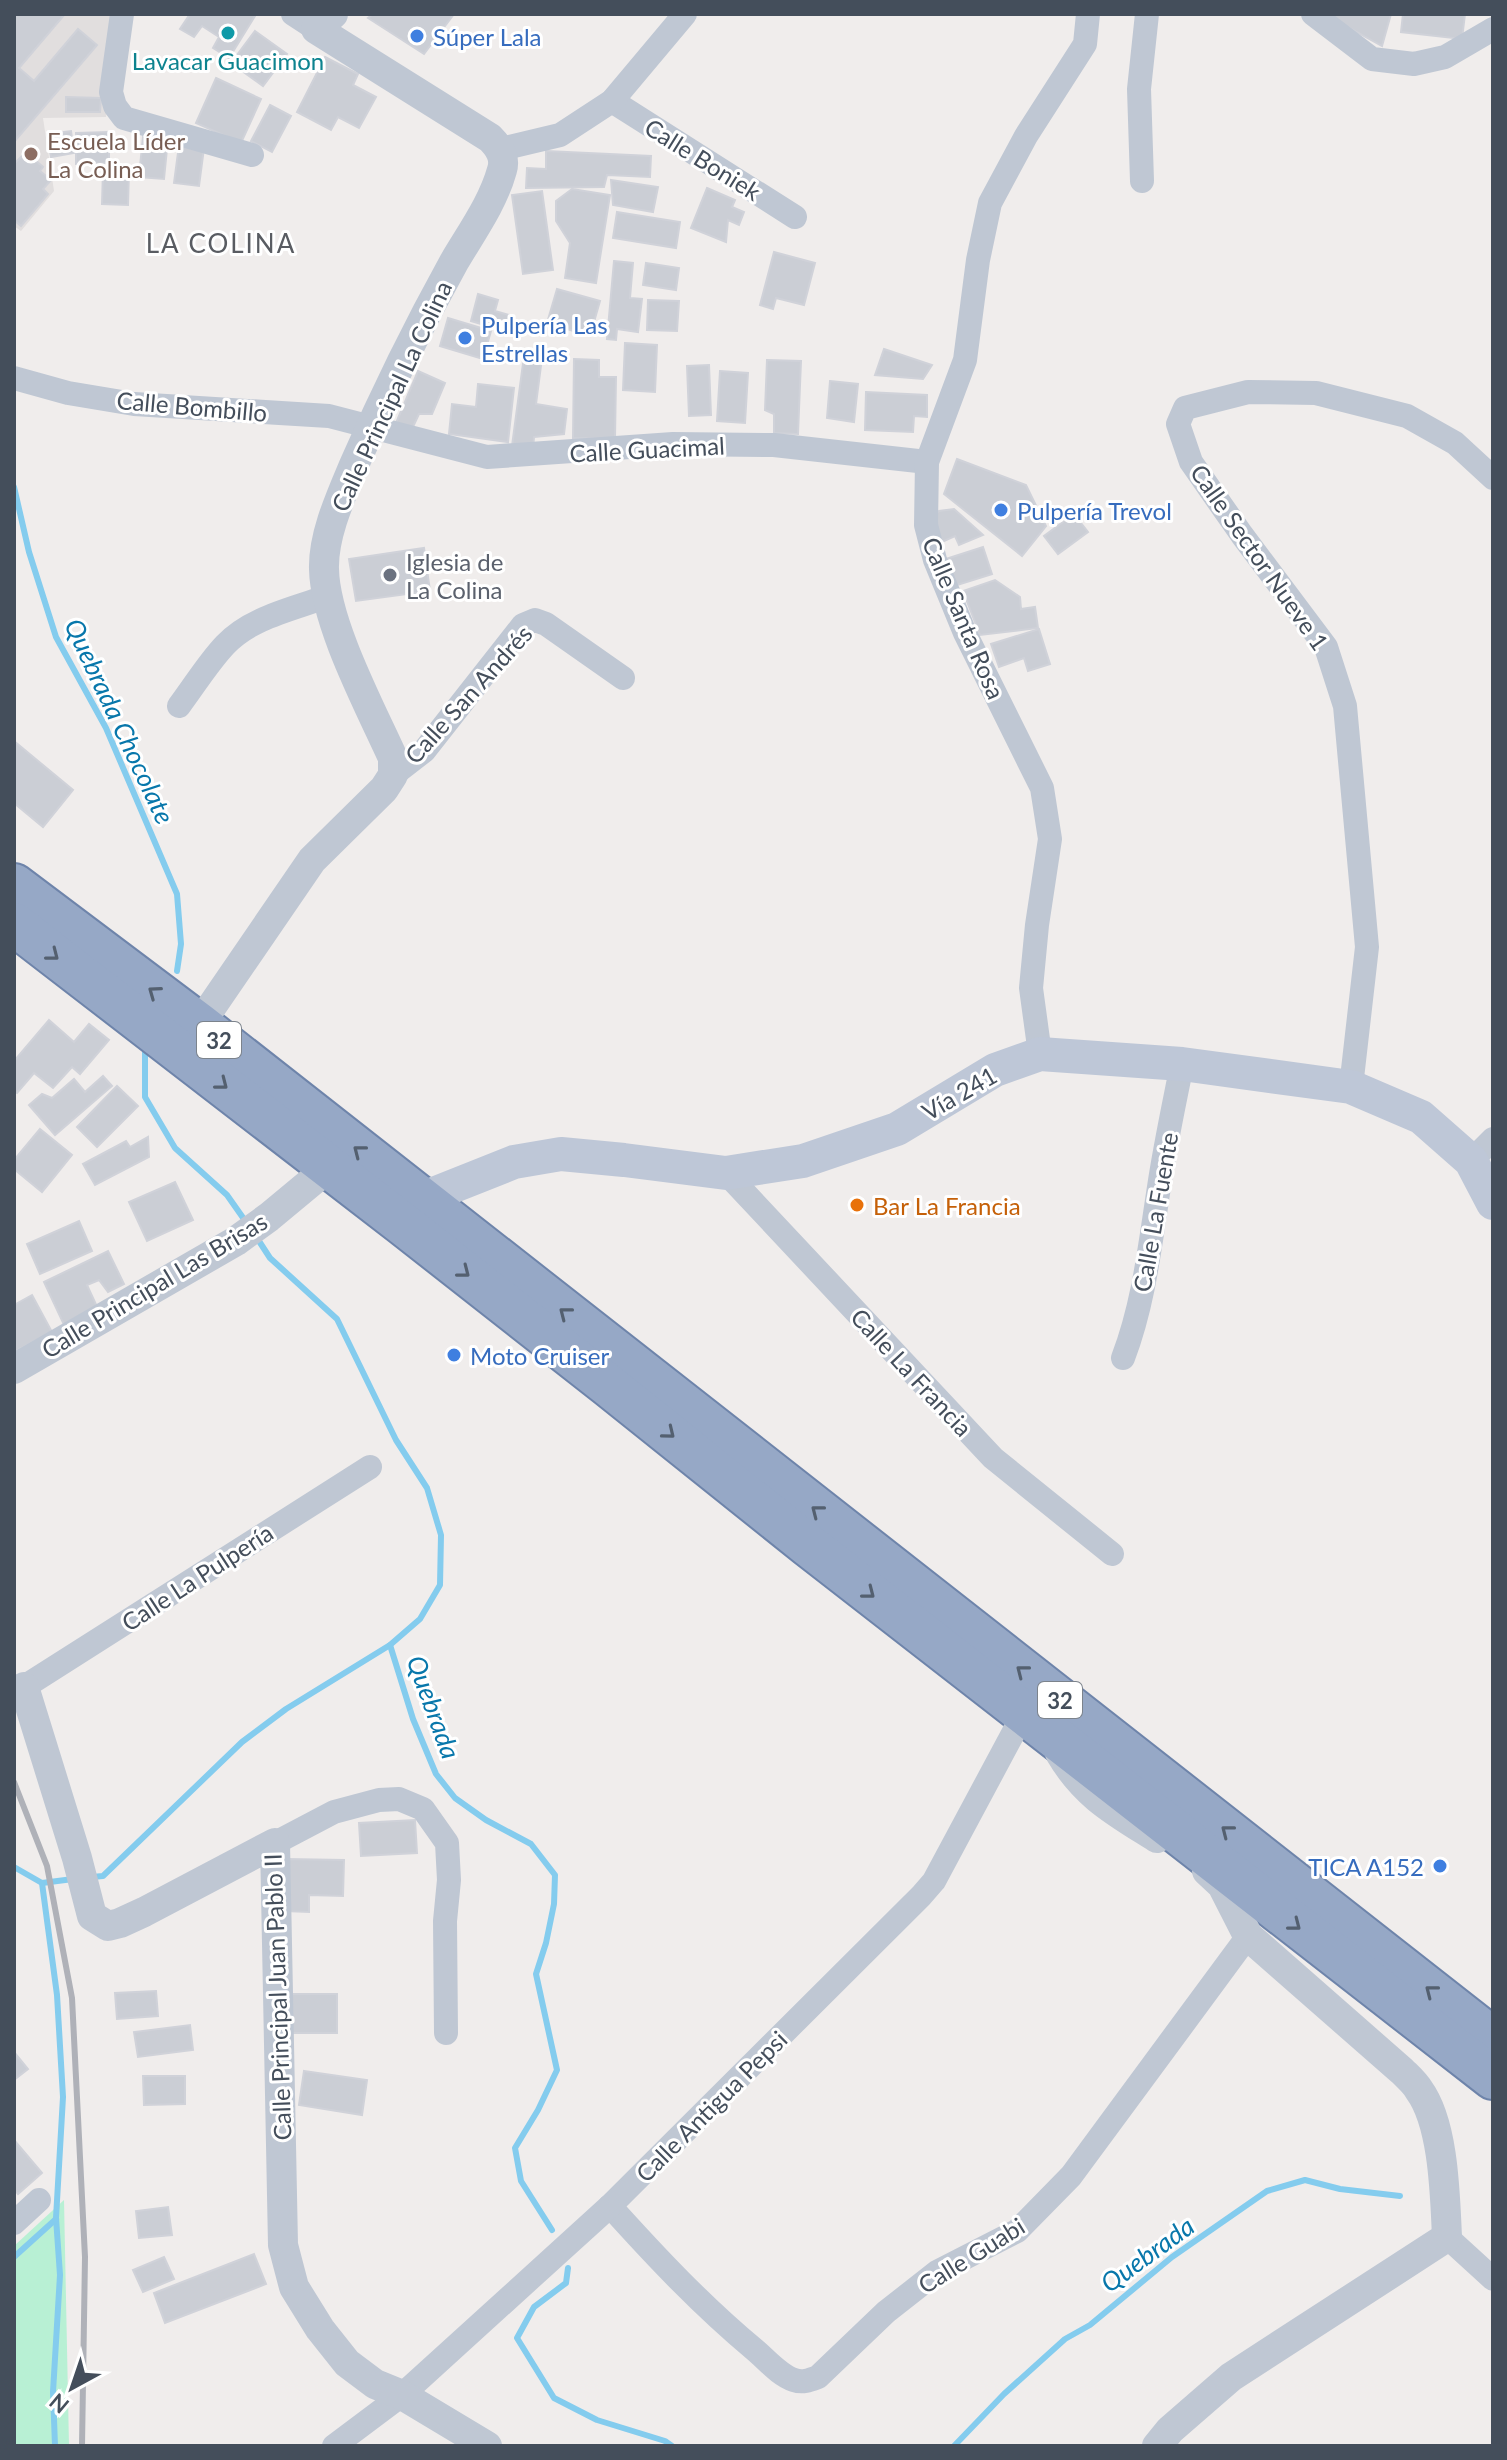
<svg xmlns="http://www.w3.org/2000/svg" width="1507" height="2460" viewBox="0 0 1507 2460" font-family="Lato,sans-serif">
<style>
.education{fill:#e1dede}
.green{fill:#b8f0d4}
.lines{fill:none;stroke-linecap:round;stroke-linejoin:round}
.stream{stroke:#84ccee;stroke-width:6}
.building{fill:#cbced5;stroke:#d0d2d9;stroke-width:2}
.trunk-casing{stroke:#6e84aa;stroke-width:46}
.minor{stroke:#bfc7d3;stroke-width:24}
.tertiary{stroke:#bfc7d3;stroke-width:30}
.secondary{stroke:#bec7d7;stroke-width:34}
.trunk{stroke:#96a8c6;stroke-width:42}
.rail{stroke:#afb1b8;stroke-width:6}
.oneway{stroke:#546070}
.culture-dot{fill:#0f9aa8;stroke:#fff;stroke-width:3}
.shop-dot{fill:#3f7fe0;stroke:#fff;stroke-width:3}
.education-dot{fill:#8d6e63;stroke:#fff;stroke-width:3}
.worship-dot{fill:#6b7280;stroke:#fff;stroke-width:3}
.food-dot{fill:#e8710a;stroke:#fff;stroke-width:3}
.labels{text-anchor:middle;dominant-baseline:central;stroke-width:6;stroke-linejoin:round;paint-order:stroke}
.shield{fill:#fff;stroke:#7c838c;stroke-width:2}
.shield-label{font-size:22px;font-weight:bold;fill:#444e5b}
.shop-label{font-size:24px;fill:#366cbe;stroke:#fff;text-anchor:start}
.culture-label{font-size:24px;fill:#0d838f;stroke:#fff}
.education-label{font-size:24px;fill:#785e54;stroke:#fff;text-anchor:start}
.street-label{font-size:24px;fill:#444e5b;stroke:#fff}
.worship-label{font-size:24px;fill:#5b616d;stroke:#fff;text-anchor:start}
.food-label{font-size:24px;fill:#c56008;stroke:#fff;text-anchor:start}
.neighbourhood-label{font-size:26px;letter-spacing:2px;fill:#595c62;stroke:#fff}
.water-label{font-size:26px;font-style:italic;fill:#0877ab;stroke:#fff}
</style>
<rect width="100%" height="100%" fill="#f0edec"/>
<path class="education" d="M14,14H119L106,117L43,118L54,191L21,231L14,226Z"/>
<path class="green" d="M64,2200L69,2446H14V2246Z"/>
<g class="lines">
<g class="stream">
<path d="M14,487L29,552L56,637L106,728L177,894L181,944L177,971"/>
<path d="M145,1052V1097L175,1148L227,1195L246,1222"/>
<path d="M390,1645L413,1719L436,1774L455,1798L486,1820L531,1844L555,1875L554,1904L546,1943L536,1974L557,2070L538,2110L515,2148L521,2181L552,2230"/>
<path d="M14,1867L42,1883L73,1879"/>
<path d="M92,1877L103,1876L242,1742L286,1709L390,1645L420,1619L440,1585L441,1535L427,1488L396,1440L337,1319L270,1258L257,1238"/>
<path d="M42,1883L57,1995L63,2097L56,2218L60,2275L53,2392L55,2446"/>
<path d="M14,2257L56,2219"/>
<path d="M568,2268L566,2283L534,2307L517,2338L554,2398L597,2420L665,2441L672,2446"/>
<path d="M954,2446L1004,2394L1065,2339L1090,2325L1172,2257L1267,2191L1305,2180L1340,2189L1400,2196"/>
</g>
</g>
<g class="building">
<path d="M14,14H65L19,68L34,81L78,29L97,45L14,142Z"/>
<path d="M190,14H252L255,16L229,58L213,48L219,37L202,26L194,37L180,29Z"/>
<path d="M373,14H454L424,54L368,18Z"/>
<path d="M1329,14H1391L1382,46L1328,16Z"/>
<path d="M1403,14H1465L1462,39L1401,32Z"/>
<path d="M255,31L287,54L263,86L231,63Z"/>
<path d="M325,57L358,74L353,85L376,97L359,128L338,117L331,130L297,112Z"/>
<path d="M216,78L261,99L241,143L196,123Z"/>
<path d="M66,97L101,98L100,112H66Z"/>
<path d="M270,105L291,116L272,152L251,141Z"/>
<path d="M71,131L74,153L51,157L47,134Z"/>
<path d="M109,132V163L76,164V133Z"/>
<path d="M143,136L168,139L164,179L139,177Z"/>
<path d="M179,145L204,148L199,186L174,183Z"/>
<path d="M546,151L651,156L650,177L607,175L604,187L526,188L527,168L546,169Z"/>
<path d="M26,152L43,167L40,171L51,180L43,189L48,194L21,226L14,220V164Z"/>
<path d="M103,170L129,171L128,205L102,204Z"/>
<path d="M611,180L658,187L653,212L613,205Z"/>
<path d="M707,188L735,200L732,207L744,212L739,225L728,220L726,242L691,228Z"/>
<path d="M572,189L610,195L596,283L565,278L570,243L556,221V201Z"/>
<path d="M542,191L553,270L523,274L512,195Z"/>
<path d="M617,212L680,222L676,248L613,238Z"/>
<path d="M774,252L815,263L804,305L776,298L773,309L760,305Z"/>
<path d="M614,261L633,263L630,298L642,299L638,332L617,329L616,340L607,339Z"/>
<path d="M646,263L679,268L676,290L643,285Z"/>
<path d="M557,289L600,301L590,336L547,323Z"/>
<path d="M478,294L498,300L495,311L513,316L508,332L471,321Z"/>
<path d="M648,300L679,301L677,331L647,330Z"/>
<path d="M448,318L491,331L483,359L440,346Z"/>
<path d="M625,343L657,345L655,392L623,390Z"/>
<path d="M884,349L932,365L923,379L875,375Z"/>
<path d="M524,356L542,358L536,404L567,409L564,434L534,437L533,449L512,446Z"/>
<path d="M574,359L599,360V377H616L615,439L573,438Z"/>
<path d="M767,360L801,361L798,434L774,433V414L765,410Z"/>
<path d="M709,365L711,415L689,416L687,366Z"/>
<path d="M418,371L445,383L432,414H419L412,429L396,423Z"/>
<path d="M720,371L748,373L745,423L717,421Z"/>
<path d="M830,381L858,384L854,422L827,418Z"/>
<path d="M478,384L514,388L508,442L449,434L452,404L476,407Z"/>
<path d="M866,392L927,395V417L914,416L913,432L865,430Z"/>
<path d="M957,459L1026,485L1046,526L1022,556L944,494Z"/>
<path d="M954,509L983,535L959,545L955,536L942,542L931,520L939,511Z"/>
<path d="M1074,514L1088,532L1058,554L1044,536Z"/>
<path d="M983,547L992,574L954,586L946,559Z"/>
<path d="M424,548L430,591L356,601L349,559Z"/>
<path d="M995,580L1020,597L1021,609L1035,607L1038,628L980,635L963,591Z"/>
<path d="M1039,629L1050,664L1028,671L1024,658L999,667L991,644Z"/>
<path d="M14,741L73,790L43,827L14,803Z"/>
<path d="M49,1020L74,1042L89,1024L109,1040L80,1074L72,1067L53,1088L34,1073L17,1093L14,1091V1061Z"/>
<path d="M103,1076L112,1086L55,1135L29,1105L42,1094L52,1098L74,1079L85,1092Z"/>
<path d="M117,1086L138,1106L97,1147L77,1127Z"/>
<path d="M40,1129L72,1155L42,1192L14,1169V1160Z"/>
<path d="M148,1137L149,1157L95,1185L83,1164L126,1141L130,1147Z"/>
<path d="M175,1182L193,1220L147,1241L129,1202Z"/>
<path d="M79,1221L92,1251L40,1274L27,1244Z"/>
<path d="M108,1251L124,1284L108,1292L99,1280L87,1285L99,1311L65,1327L44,1282Z"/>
<path d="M32,1295L52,1332L14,1352V1305Z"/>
<path d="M415,1820L417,1853L361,1856L359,1823Z"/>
<path d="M286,1859L344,1860L343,1896L309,1895V1912L285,1911Z"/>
<path d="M156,1991L158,2016L117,2019L115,1993Z"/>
<rect x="291" y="1994" width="46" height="39"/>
<path d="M190,2025L193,2050L138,2057L134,2032Z"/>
<path d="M14,2052L28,2069L14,2080Z"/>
<path d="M304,2071L367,2080L362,2115L299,2105Z"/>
<path d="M143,2076H185V2104L144,2105Z"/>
<path d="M14,2140L42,2173L18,2194L14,2189Z"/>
<path d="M168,2207L172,2235L139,2238L136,2211Z"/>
<path d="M254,2254L266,2284L165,2323L154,2293Z"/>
<path d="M164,2257L174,2279L143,2292L133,2270Z"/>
</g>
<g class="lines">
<defs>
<g id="trunk">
<path d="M14,885L200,1025L1493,2039"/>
<path d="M14,924L403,1224L608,1385L808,1545L1493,2078"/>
</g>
</defs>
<use href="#trunk" class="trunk-casing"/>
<g class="minor">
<path d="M122,14L111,92L115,106L124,118L252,155"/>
<path d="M293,14L316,29"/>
<path d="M1313,14L1372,59L1414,64L1445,57L1493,29"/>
<path d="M612,101L795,217"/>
<path d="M501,149L560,135L612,101L685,14"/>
<path d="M1142,181L1139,89L1147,14"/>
<path d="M14,378L68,393L134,404L329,416L487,457L673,444L774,445L927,462"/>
<path d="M179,706C194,686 208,663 225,645C251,617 294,609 328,596"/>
<path d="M393,775L424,751L523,625L535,620L546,624L623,678"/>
<path d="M1040,1054L1031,988L1037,925L1050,839L1042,788L965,633L935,560L926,525L927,462L965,360L978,260L990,203L1026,136L1085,44L1088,14"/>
<path d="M1351,1087L1367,947L1345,706L1326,647L1242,535L1191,462L1178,424L1185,408L1248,392L1316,393L1407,416L1455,443L1493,478"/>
<path d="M1471,1161L1493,1139"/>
<path d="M726,1173L993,1458L1112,1554"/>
<path d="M1123,1358C1144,1303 1150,1245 1159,1187C1165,1146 1174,1105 1182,1064"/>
<path d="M24,1687L370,1467"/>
<path d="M275,1843L334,1812L379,1800L399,1799L423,1809L447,1843L449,1880L445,1921L446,2033"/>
<path d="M610,2206C656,2257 702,2306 755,2350C767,2360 779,2375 794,2380C803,2383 810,2380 818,2377L886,2312L937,2272L1017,2231L1071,2176L1248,1936"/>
<path d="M14,2223L39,2200"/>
<path d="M1447,2237L1493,2279"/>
<path d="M334,2446L402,2395L610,2206L921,1896L934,1881L1024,1713"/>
</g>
<g class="tertiary">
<path d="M188,1041L312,860L384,789L393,775V758C370,707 325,623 324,569C323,535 341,496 354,465C384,396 418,327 454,262C471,233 493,203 502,170C506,157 499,147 490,138L316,29L333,14"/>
<path d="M14,1369L236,1241L269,1217L328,1168"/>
<path d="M24,1687L77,1858L92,1916L108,1926L120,1923L144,1912L275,1843L283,2245L294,2287L320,2329L347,2363L375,2384L402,2395L487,2446"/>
<path d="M1060,1753C1085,1796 1116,1812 1157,1838"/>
<path d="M1157,2446L1170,2430L1231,2377L1447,2237C1445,2196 1444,2124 1419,2090C1415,2083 1408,2077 1402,2071L1248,1936L1222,1885L1207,1871"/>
</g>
<path class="secondary" d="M410,1214L421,1199L514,1162L561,1154L624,1160L726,1173L803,1161L897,1129L995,1070L1040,1054L1182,1064L1351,1087L1421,1117L1471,1161L1493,1203"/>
<use href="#trunk" class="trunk"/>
<path class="rail" d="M14,1782L47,1866L72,1998L85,2257L82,2446"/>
</g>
<defs><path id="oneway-chevron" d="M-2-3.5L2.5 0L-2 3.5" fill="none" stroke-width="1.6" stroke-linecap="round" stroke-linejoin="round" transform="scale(2)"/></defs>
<g class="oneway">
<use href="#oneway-chevron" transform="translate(53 955) rotate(38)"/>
<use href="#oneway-chevron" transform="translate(154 992) rotate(-144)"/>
<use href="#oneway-chevron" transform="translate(222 1084) rotate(38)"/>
<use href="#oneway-chevron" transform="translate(359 1151) rotate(-142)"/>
<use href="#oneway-chevron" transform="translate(464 1272) rotate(38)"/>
<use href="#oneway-chevron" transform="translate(565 1313) rotate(-142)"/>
<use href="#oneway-chevron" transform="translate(669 1433) rotate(39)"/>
<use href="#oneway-chevron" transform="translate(817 1511) rotate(-142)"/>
<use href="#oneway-chevron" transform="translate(869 1593) rotate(38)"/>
<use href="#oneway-chevron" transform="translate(1022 1671) rotate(-142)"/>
<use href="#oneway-chevron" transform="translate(1227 1831) rotate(-142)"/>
<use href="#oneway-chevron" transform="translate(1295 1925) rotate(38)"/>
<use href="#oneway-chevron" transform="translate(1431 1991) rotate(-142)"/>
</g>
<circle class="culture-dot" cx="228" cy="33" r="8"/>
<g class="shop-dot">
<circle cx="417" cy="36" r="8"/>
<circle cx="465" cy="338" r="8"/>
<circle cx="1001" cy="510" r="8"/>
<circle cx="454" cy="1355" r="8"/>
<circle cx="1440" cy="1866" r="8"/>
</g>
<circle class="education-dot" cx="31" cy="154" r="8"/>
<circle class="worship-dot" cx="390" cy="575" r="8"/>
<circle class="food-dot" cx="857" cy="1205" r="8"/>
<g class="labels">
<g class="shield">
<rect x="197" y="1022" width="44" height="36" rx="6"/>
<rect x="1038" y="1682" width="44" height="36" rx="6"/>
</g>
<g class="shield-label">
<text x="219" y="1040">32</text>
<text x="1060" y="1700">32</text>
</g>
<g class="shop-label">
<text x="433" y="36">Súper Lala</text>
<text x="481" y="324">Pulpería Las<tspan x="481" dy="28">Estrellas</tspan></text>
<text x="1017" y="510">Pulpería Trevol</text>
<text x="470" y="1355">Moto Cruiser</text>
<text x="1424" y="1866" text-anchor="end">TICA A152</text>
</g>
<g class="culture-label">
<text x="228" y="60">Lavacar Guacimon</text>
</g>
<g class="education-label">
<text x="47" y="140">Escuela Líder<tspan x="47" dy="28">La Colina</tspan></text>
</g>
<g class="street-label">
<text transform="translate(703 159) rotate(32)">Calle Boniek</text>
<text transform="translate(391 396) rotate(-65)">Calle Principal La Colina</text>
<text transform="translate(192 406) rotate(5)">Calle Bombillo</text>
<text transform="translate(647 449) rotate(-3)">Calle Guacimal</text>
<text transform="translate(1260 557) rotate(55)">Calle Sector Nueve 1</text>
<text transform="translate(964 618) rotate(67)">Calle Santa Rosa</text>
<text transform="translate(468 694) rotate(-48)">Calle San Andrés</text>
<text transform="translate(959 1093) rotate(-30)">Vía 241</text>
<text transform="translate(1155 1212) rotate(-80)">Calle La Fuente</text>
<text transform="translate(154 1285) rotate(-31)">Calle Principal Las Brisas</text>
<text transform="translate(912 1372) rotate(47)">Calle La Francia</text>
<text transform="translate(197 1577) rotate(-33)">Calle La Pulpería</text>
<text transform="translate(277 1997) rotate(-92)">Calle Principal Juan Pablo II</text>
<text transform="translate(711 2106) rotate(-45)">Calle Antigua Pepsi</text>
<text transform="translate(971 2255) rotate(-32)">Calle Guabi</text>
</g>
<g class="worship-label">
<text x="406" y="561">Iglesia de<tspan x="406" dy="28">La Colina</tspan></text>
</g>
<g class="food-label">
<text x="873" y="1205">Bar La Francia</text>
</g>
<g class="neighbourhood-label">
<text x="221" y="243">LA COLINA</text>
</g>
<g class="water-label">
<text transform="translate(120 721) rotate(65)">Quebrada Chocolate</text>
<text transform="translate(434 1707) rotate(70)">Quebrada</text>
<text transform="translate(1147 2254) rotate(-36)">Quebrada</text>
</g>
</g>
<rect width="1507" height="2460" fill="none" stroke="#444e5b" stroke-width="32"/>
<g transform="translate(72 2388) rotate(220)" stroke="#ffffff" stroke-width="6" paint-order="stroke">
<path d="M0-6L14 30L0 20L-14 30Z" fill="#444e5b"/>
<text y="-12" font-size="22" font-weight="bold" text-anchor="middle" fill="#444e5b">N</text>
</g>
</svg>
